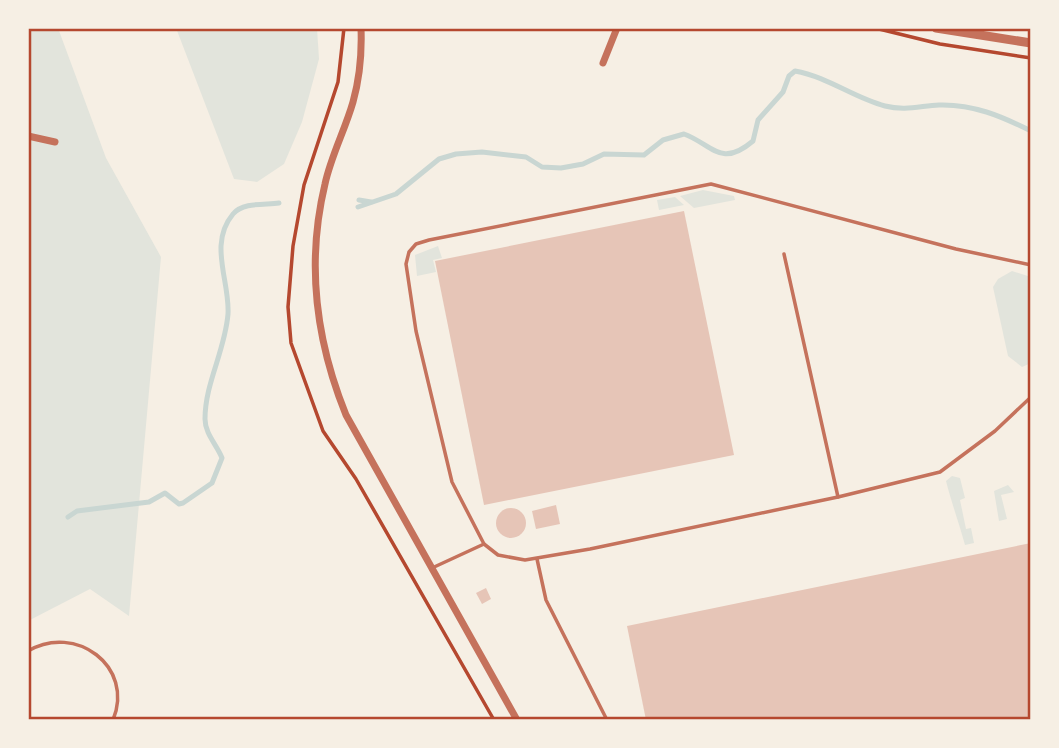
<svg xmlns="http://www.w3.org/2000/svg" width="1059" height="748" viewBox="0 0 1059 748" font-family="'DejaVu Sans',sans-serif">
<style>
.green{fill:#e2e4dc}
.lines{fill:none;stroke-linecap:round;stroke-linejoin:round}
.stream{stroke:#c9d6d2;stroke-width:5}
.building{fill:#e6c5b7}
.path{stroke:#b5482f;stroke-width:3.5}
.service{stroke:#c5725c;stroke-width:3.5}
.minor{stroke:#c5725c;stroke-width:7}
.tertiary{stroke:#c5725c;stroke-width:9}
.neatline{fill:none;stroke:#b5482f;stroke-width:2.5}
</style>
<rect width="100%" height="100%" fill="#f6efe4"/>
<g class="green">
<path d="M28,28H58L106,158L161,257L129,616L90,589L28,621Z"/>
<path d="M176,28H317L319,59L302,122L284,164L257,182L234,179Z"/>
<path d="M703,190L734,196L735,200L694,208L680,196Z"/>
<path d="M675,197L684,205L659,210L657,200Z"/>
<path d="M438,246L442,258L433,260L436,272L417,276L415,255Z"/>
<path d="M1012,271L1031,277V363L1022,367L1008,356L993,287L998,279Z"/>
<path d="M952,476L960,478L965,498L960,500L966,529L971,528L974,543L965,545C959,523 951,501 946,481Z"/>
<path d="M1008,485L1014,492L1001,495L1007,519L999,521L994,491Z"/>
</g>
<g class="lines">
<g class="stream">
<path d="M359,200L371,202"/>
<path d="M358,207L396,194L439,159L456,154L482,152L526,157L542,167L561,168L583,164L604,154L644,155L663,140L684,134C712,144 720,169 753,141L758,120L783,92L789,76L795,71C828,77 854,98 885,106C905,111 920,106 939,105C973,104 1001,116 1031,131"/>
<path d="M68,517L77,511L149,502L165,493L179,504L183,503L212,483L222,458C217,445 205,434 205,419C205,383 225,351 228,314C230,281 208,244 233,214C243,202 265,205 279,203"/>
</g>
</g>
<g class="building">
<path d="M684,211L734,455L484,505L435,261Z"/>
<path d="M556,505L560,524L536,529L532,511Z"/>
<circle cx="511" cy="523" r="15"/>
<path d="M1031,543V720H646L627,626Z"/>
<path d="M486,588L491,599L482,604L476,593Z"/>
</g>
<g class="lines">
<g class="path">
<path d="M344,28L338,82L304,185L293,246L288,307L291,343L323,431L356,479L494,720"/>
<path d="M875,28L940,44L1031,58"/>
</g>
<g class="service">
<path d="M784,254L838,497"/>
<path d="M1031,265L956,249L711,184L429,240L416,244L409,252L406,264L416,331L452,482L484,544L498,555L525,560L590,549L838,497L940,472L995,431L1031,397"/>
<path d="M537,559L546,600L607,720"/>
<path d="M432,568L484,544"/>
<path d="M28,651C75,623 135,666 113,720"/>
</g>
<g class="minor">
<path d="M361,28C362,54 360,77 353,102C345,130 331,156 325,184C306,263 316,341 346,415L517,720"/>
<path d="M603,63L617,28"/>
<path d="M28,136L55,142"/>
</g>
<path class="tertiary" d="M936,28L1031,43"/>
</g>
<rect width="1059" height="748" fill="none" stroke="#f6efe4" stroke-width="60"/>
<rect x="30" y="30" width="999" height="688" class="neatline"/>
</svg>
